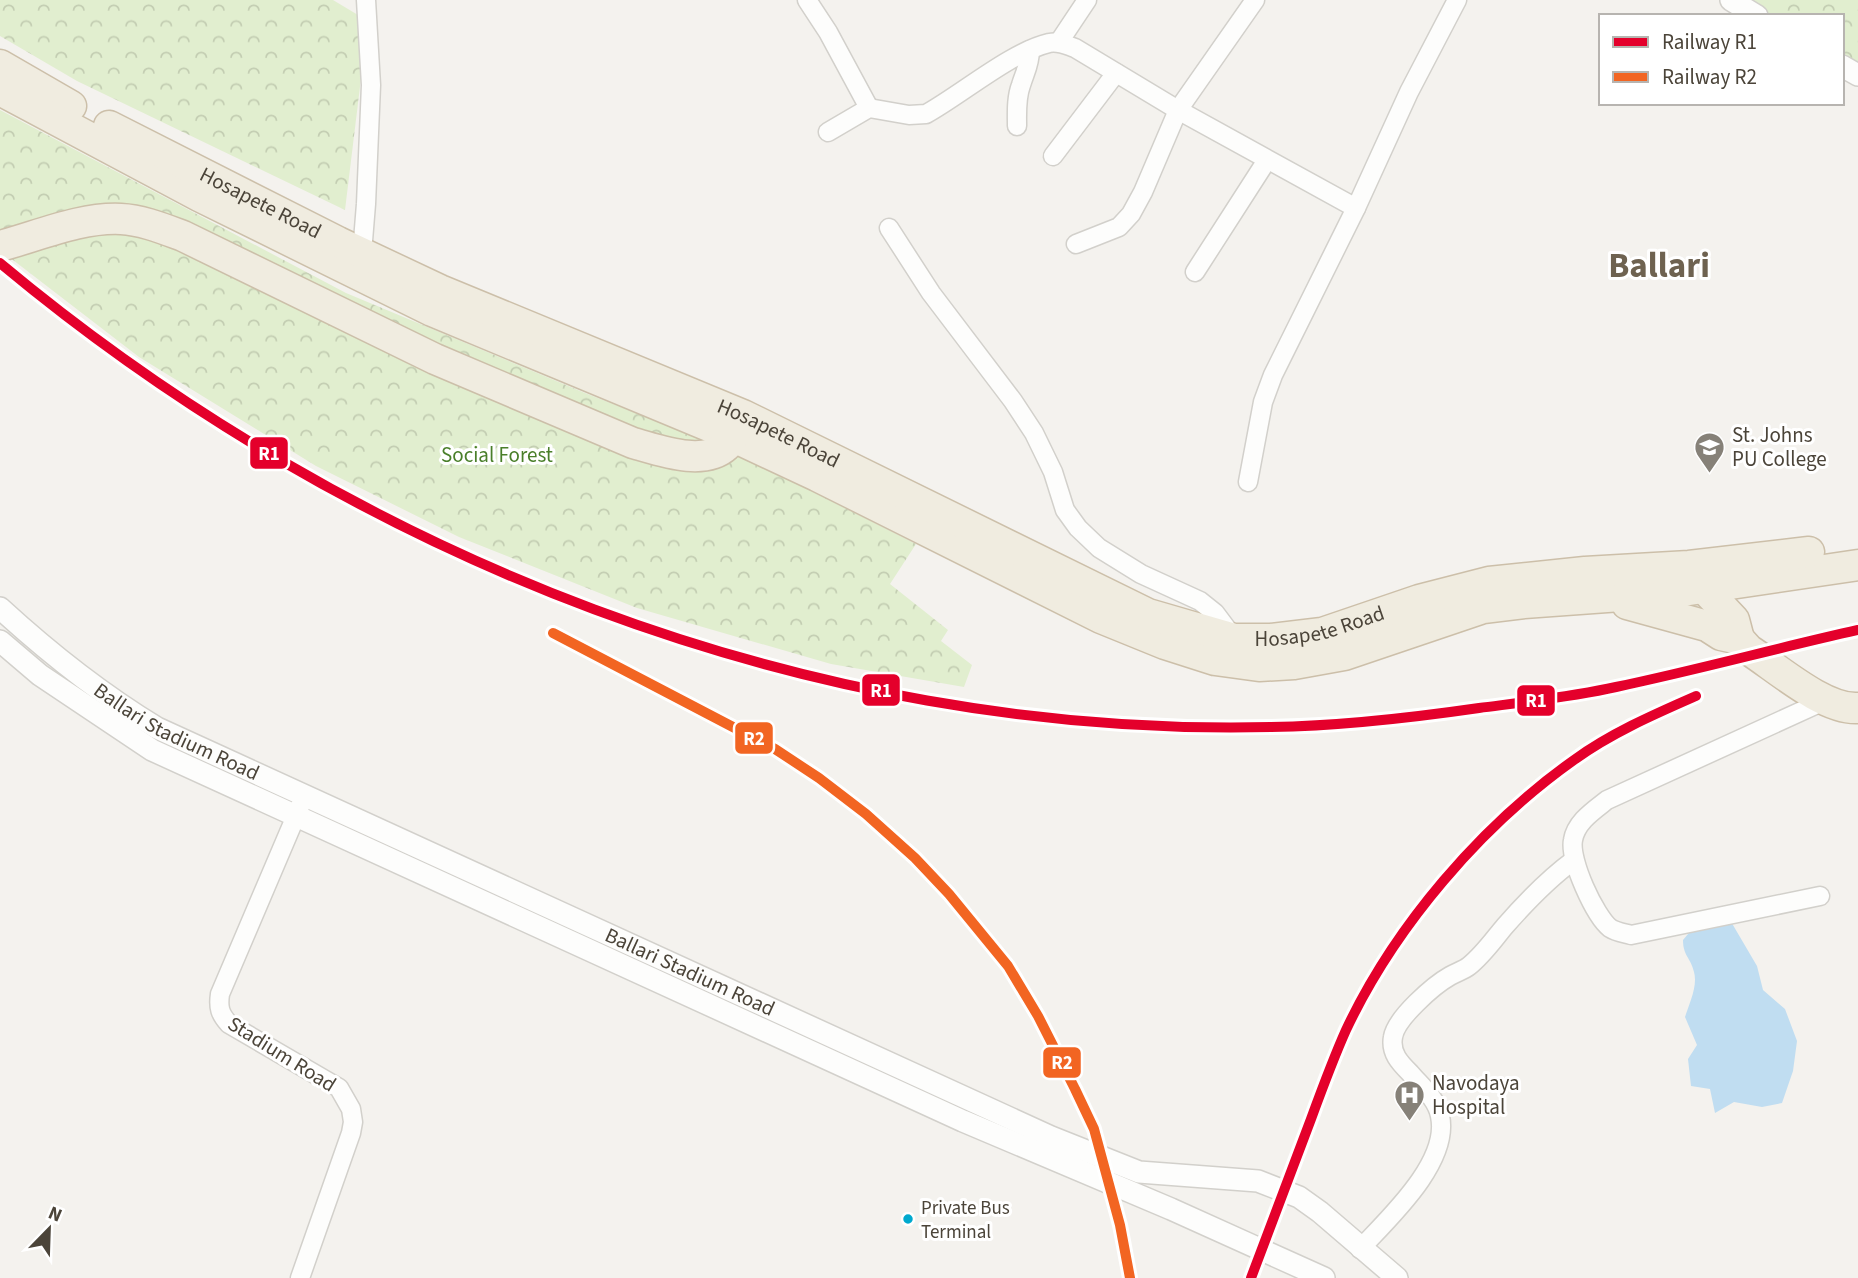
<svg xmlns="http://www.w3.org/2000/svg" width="1858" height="1278" viewBox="0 0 1858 1278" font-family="'Source Sans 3',sans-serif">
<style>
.forest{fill:url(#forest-crowns)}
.water{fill:#c0ddf1}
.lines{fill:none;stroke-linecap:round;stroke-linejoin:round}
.minor-casing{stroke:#d2d0cb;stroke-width:21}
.tertiary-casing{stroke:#d2d0cb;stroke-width:24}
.trunk-casing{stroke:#ccbfa9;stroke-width:33}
.minor{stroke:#fdfdfc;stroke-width:18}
.tertiary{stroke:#fdfdfc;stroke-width:21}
.trunk{stroke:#f0ece0;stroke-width:30}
.rail-1-casing{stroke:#fff;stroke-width:16}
.rail-2-casing{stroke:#fff;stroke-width:16}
.rail-1{stroke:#e4002b;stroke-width:10}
.rail-2{stroke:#f26522;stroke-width:10}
.bus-dot{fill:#00a9ce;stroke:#fff;stroke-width:2.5}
.labels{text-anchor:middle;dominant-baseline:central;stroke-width:6;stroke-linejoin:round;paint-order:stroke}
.bus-label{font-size:19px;fill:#4b4439;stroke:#fff;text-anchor:start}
.street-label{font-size:21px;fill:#4b4439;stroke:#fff}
.poi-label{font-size:21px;fill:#4b4439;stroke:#fff;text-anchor:start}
.park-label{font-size:21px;fill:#4a7f2a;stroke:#fff}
.town-label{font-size:35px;font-weight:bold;fill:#6e6250;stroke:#fff}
.line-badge{stroke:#fff;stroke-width:2.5}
.badge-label{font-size:19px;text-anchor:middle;font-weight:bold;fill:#fff}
</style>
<defs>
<pattern id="forest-crowns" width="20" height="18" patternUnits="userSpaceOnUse" patternTransform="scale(1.75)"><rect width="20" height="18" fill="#e1eecf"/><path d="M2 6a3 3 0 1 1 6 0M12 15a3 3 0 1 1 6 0" fill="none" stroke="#c3cdb2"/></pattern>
</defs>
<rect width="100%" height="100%" fill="#f4f2ee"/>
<g class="forest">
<path d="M0,0H333L368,21L345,210L77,81L0,36Z"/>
<path d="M1742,0H1858V72L1842,62V16H1767Z"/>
<path d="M0,110L346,293L585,393L733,451L916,544L890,584L948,630L941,641L972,665L964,687L831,664L637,608L459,537L316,466L139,357L0,250Z"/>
</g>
<path class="water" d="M1730,920L1757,966L1763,990L1785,1009L1797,1041L1793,1071L1782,1103L1762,1107L1734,1102L1715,1113L1710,1089L1691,1086L1688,1059L1697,1045L1685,1017C1689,1004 1698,986 1694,972C1691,958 1683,956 1683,940L1698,922Z"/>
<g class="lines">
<defs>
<g id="minor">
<path d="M807,0L828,32L869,108"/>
<path d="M1059,42L1087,0"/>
<path d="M1017,126C1017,113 1016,98 1021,85C1025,72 1030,64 1030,50"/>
<path d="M828,132L869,108L909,115L926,114C962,94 1011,52 1049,43C1059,41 1066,45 1075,48L1178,110L1356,208"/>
<path d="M1053,156L1116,73"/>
<path d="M889,228L931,293L1013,401L1034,433L1053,472L1065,510L1078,528L1099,548L1141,574L1200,601L1215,613L1233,637"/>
<path d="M1076,244L1119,227L1131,214L1143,192L1178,110L1255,0"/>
<path d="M362,253L366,204L371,85L366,0"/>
<path d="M1195,272L1267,160"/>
<path d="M1248,482L1263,402L1273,375L1356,208L1409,92L1457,0"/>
<path d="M1820,896L1631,935C1624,933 1616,932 1610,928C1595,916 1569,860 1573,840C1576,822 1593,811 1607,800L1826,700"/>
<path d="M1360,1249C1389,1218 1450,1162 1440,1116C1437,1099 1421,1086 1410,1073C1400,1063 1390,1053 1393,1037C1396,1018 1434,985 1450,976C1457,972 1464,970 1469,966C1483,955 1494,939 1505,926C1526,902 1548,879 1574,860"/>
<path d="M300,1278L351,1133L353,1122L351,1109L339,1088L229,1024C220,1014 218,1008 220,994L301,804"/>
</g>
<g id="tertiary">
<path d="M1731,0L1757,16"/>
<path d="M1842,66L1858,75"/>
<path id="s1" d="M0,608C49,653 101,694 157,728L1051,1137L1139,1172L1258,1181L1299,1197L1320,1212L1397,1278"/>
<path d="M0,641L40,675L152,750L963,1121L1171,1209L1324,1278"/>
</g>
<g id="trunk">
<path d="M0,65L71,106"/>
<path d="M0,90L199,196L432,311L723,432L817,476L1101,618L1165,644L1215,660L1259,666L1294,664L1344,655L1483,608L1524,603L1676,592L1858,565"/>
<path id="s2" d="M109,126L338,242L440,290L743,415L1148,614L1234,639H1271L1322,633L1419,600L1489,582L1585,572L1689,566L1809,552"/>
<path d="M0,246C38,236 81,217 121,219C142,220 164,229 183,236L435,359L633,443C659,450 703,467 726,446C733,440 736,430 740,422"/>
<path d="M1695,574L1704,588L1734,620L1739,639"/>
<path d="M1627,604L1707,626L1721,635L1739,639L1749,650C1777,668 1824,710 1858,708"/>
</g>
</defs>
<use href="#minor" class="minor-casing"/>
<use href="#tertiary" class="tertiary-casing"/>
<use href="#trunk" class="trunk-casing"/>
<use href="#minor" class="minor"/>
<use href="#tertiary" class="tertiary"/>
<use href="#trunk" class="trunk"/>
<defs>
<g id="rail-1">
<path d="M0,263C352,557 809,738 1271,727C1340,726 1410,718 1479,708C1525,702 1571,697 1616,687C1697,670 1777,648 1858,630"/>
<path d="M1251,1278C1271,1225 1291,1172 1311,1119C1322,1089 1333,1059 1346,1030C1395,926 1481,826 1574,760C1611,733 1655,714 1696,696"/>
</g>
<path id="rail-2" d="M553,633L775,749L819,778L866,814L915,858L949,894L1008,966L1038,1016L1075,1089L1094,1129L1120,1225L1130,1278"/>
</defs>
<use href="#rail-1" class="rail-1-casing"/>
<use href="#rail-2" class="rail-2-casing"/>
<use href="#rail-1" class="rail-1"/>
<use href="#rail-2" class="rail-2"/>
</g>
<defs>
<symbol id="university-pin" viewBox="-11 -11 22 30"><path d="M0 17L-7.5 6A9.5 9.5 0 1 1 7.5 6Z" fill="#868178" stroke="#fff"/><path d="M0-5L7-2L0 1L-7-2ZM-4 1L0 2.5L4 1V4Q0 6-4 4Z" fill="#fff"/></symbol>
<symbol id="hospital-pin" viewBox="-11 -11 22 30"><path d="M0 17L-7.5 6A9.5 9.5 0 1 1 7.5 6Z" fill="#868178" stroke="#fff"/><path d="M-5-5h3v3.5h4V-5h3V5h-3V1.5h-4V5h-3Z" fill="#fff"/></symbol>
</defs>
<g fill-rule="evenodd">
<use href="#university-pin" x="1692" y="430" width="35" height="47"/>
<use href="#hospital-pin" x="1392" y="1078" width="35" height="47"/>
</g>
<circle class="bus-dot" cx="908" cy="1219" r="6"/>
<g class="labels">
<g class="bus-label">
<text x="921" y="1208">Private Bus<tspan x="921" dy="24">Terminal</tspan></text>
</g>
<g class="street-label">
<text stroke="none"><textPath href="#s2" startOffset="170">Hosapete Road</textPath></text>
<text stroke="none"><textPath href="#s2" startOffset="737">Hosapete Road</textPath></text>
<text stroke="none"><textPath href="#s2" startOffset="1325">Hosapete Road</textPath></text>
<text stroke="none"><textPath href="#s1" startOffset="217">Ballari Stadium Road</textPath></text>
<text stroke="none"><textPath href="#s1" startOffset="784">Ballari Stadium Road</textPath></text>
<text transform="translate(282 1054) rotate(32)">Stadium Road</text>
</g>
<g class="poi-label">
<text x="1732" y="435">St. Johns<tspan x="1732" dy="24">PU College</tspan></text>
<text x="1432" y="1083">Navodaya<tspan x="1432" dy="24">Hospital</tspan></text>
</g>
<g class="park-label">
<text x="497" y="455">Social Forest</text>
</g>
<g class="town-label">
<text x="1659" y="266">Ballari</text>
</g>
</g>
<g class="line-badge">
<rect x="249" y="436" width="40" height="34" rx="7" fill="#e4002b"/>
<rect x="861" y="673" width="40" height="34" rx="7" fill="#e4002b"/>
<rect x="1516" y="684" width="40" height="33" rx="7" fill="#e4002b"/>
<rect x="734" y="721" width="40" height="34" rx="7" fill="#f26522"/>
<rect x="1042" y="1046" width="40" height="33" rx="7" fill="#f26522"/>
</g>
<g class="badge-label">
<text x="269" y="460">R1</text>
<text x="881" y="697">R1</text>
<text x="1536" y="707">R1</text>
<text x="754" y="745">R2</text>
<text x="1062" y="1069">R2</text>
</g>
<rect x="1599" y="14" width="245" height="91" fill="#ffffff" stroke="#b7b4b0" stroke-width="2"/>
<rect x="1613" y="37" width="35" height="10" fill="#e4002b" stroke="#b7b4b0" stroke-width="2"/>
<text x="1662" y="49" font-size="21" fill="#4b4439">Railway R1</text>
<rect x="1613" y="72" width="35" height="10" fill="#f26522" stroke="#b7b4b0" stroke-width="2"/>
<text x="1662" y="84" font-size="21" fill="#4b4439">Railway R2</text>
<g transform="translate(49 1229) rotate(23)" stroke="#ffffff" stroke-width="5" paint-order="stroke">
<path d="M0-5L12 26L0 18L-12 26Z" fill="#4b4439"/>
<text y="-10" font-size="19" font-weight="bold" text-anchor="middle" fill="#4b4439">N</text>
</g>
</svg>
